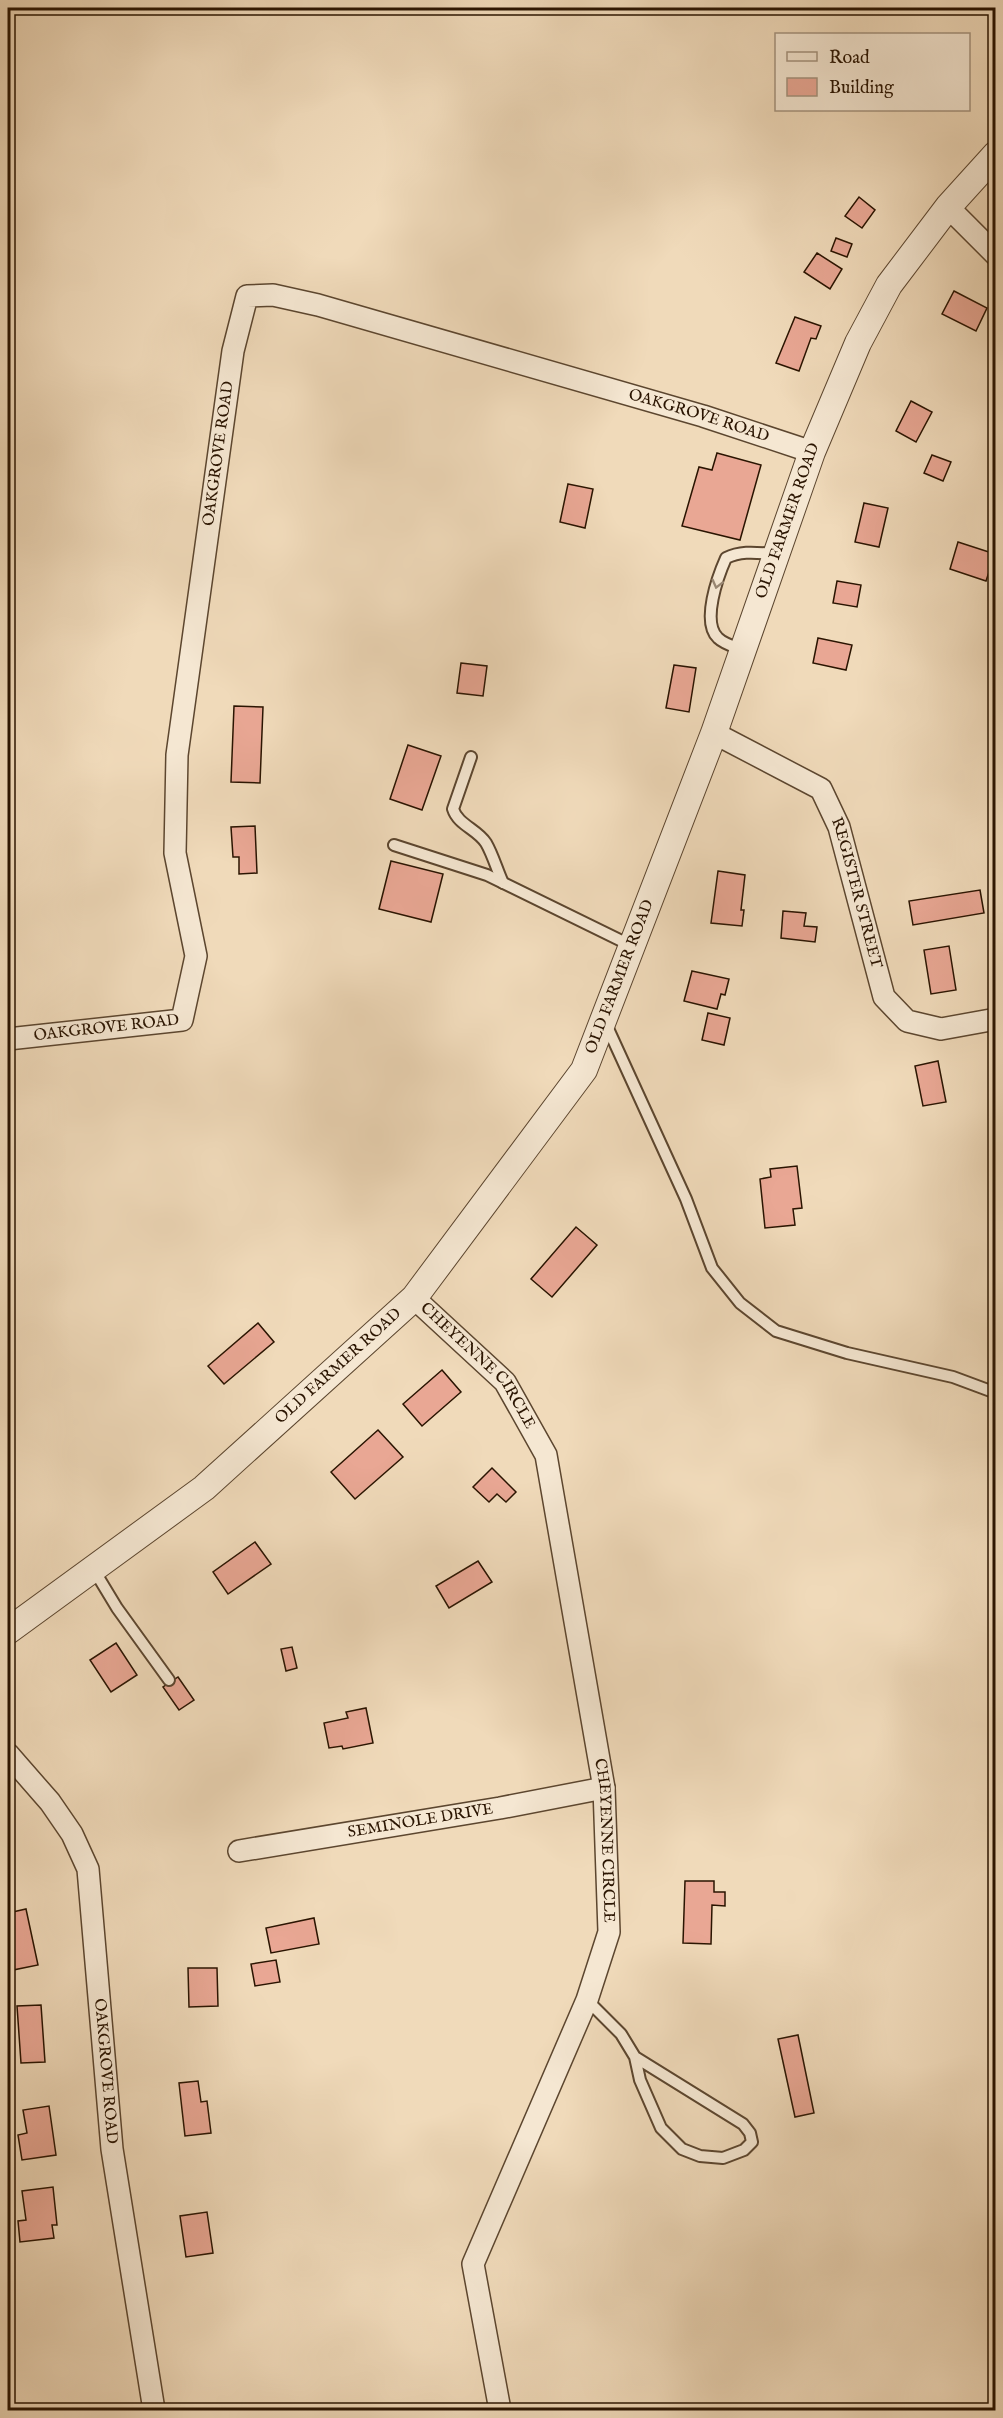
<svg xmlns="http://www.w3.org/2000/svg" width="1003" height="2418" viewBox="0 0 1003 2418" font-family="'IM FELL English',serif">
<style>
.building{fill:#e9a794;stroke:#2a1401;stroke-width:1.5}
.lines{fill:none;stroke-linecap:round;stroke-linejoin:round}
.service-casing{stroke:#5c462f;stroke-width:14}
.minor-casing{stroke:#5c462f;stroke-width:24}
.tertiary-casing{stroke:#5c462f;stroke-width:28}
.service{stroke:#f5e7d2;stroke-width:10}
.minor{stroke:#f5e7d2;stroke-width:21}
.tertiary{stroke:#f5e7d2;stroke-width:26}
.oneway{stroke:#9a8874}
.labels{text-anchor:middle;dominant-baseline:central;stroke-width:4.5;stroke-linejoin:round;paint-order:stroke}
.street-label{font-size:16px;fill:#2a1401;stroke:#f5e7d2}
</style>
<rect width="100%" height="100%" fill="#f0daba"/>
<filter id="stains"><feTurbulence type="fractalNoise" baseFrequency=".00333" numOctaves="4"/><feColorMatrix values="0 0 0 0 .2 0 0 0 0 .09 0 0 0 0 .02 0 0 0 .5 -.17"/></filter>
<radialGradient id="worn" r=".72"><stop offset=".6" stop-color="#630" stop-opacity="0"/><stop offset="1" stop-color="#630" stop-opacity=".3"/></radialGradient>
<g class="building">
<path d="M859,197L875,210L862,228L845,216Z"/>
<path d="M836,238L852,244L847,257L831,251Z"/>
<path d="M817,253L842,269L830,289L804,272Z"/>
<path d="M954,291L987,308L976,331L942,314Z"/>
<path d="M795,317L821,326L816,339L811,338L799,371L776,363Z"/>
<path d="M911,401L932,412L916,442L896,431Z"/>
<path d="M717,453L761,465L740,540L682,526L699,467L712,470Z"/>
<path d="M932,455L951,462L943,481L924,473Z"/>
<path d="M568,484L593,489L585,528L560,522Z"/>
<path d="M864,503L888,508L879,547L855,542Z"/>
<path d="M958,542L995,554L986,581L950,569Z"/>
<path d="M837,581L861,585L857,607L833,603Z"/>
<path d="M818,638L852,645L846,670L813,663Z"/>
<path d="M461,663L487,666L483,696L457,693Z"/>
<path d="M674,665L696,668L689,712L666,708Z"/>
<path d="M234,706L263,707L260,783L231,782Z"/>
<path d="M408,745L441,756L422,810L390,799Z"/>
<path d="M255,826L257,873L239,874V857H233L231,827Z"/>
<path d="M391,861L443,874L431,922L379,909Z"/>
<path d="M718,871L745,875L741,910H744L742,926L711,923Z"/>
<path d="M980,890L984,913L913,925L909,901Z"/>
<path d="M783,911L806,913L804,926L817,927L815,942L781,938Z"/>
<path d="M949,946L956,990L931,994L924,950Z"/>
<path d="M692,971L729,979L725,995L721,994L717,1009L684,1001Z"/>
<path d="M708,1013L730,1018L724,1045L702,1040Z"/>
<path d="M938,1061L946,1102L923,1106L915,1066Z"/>
<path d="M797,1166L802,1208L793,1209L795,1225L765,1228L760,1179L771,1177L770,1169Z"/>
<path d="M576,1227L597,1245L552,1297L531,1279Z"/>
<path d="M258,1323L274,1342L224,1384L208,1366Z"/>
<path d="M442,1370L461,1392L422,1426L403,1404Z"/>
<path d="M378,1430L403,1457L355,1499L331,1472Z"/>
<path d="M492,1468L516,1492L506,1502L497,1494L489,1502L473,1487Z"/>
<path d="M255,1542L271,1564L228,1594L213,1572Z"/>
<path d="M478,1561L492,1582L449,1608L436,1586Z"/>
<path d="M116,1643L137,1675L111,1692L90,1660Z"/>
<path d="M292,1647L297,1668L286,1671L281,1649Z"/>
<path d="M178,1677L194,1700L179,1710L163,1687Z"/>
<path d="M366,1708L373,1743L343,1749L342,1746L329,1748L324,1723L348,1718L346,1712Z"/>
<path d="M685,1881H714V1892H725V1906L712,1905L711,1944L683,1943Z"/>
<path d="M26,1909L38,1965L13,1970L8,1943V1913Z"/>
<path d="M314,1918L319,1944L271,1953L266,1928Z"/>
<path d="M276,1960L280,1982L255,1986L251,1964Z"/>
<path d="M188,1968H217L218,2006L189,2007Z"/>
<path d="M41,2005L45,2062L21,2063L17,2006Z"/>
<path d="M798,2035L814,2113L795,2117L778,2039Z"/>
<path d="M198,2081L201,2102L207,2101L211,2133L185,2136L179,2083Z"/>
<path d="M49,2106L56,2155L22,2160L18,2135L27,2133L23,2110Z"/>
<path d="M53,2187L57,2225H52L54,2238L20,2242L18,2221L26,2220L22,2191Z"/>
<path d="M207,2212L213,2253L186,2257L180,2216Z"/>
</g>
<g class="lines">
<defs>
<g id="service">
<path d="M743,650C735,647 724,644 718,638C701,622 718,576 726,558C742,550 758,553 776,554"/>
<path d="M471,757L453,809C458,825 477,829 486,843C493,855 497,870 503,883"/>
<path d="M394,845L487,875L632,946"/>
<path d="M605,1022L686,1199L712,1268L740,1303L776,1331L847,1353L953,1377L996,1393"/>
<path d="M94,1570L117,1608L169,1680"/>
<path d="M587,2000L621,2034L635,2057L640,2080L661,2128L682,2149L700,2156L723,2158L744,2150L752,2142L750,2133L743,2124L635,2057"/>
</g>
<g id="minor">
<path d="M948,207L996,255"/>
<path id="s1" d="M714,733L821,789L839,827L884,997L907,1021L941,1029L996,1019"/>
<path id="s2" d="M8,1039L182,1020L196,956L175,853L177,755L233,351L247,296L273,295L318,305L703,416L812,452"/>
<path id="s3" d="M414,1298L505,1382L546,1455L604,1788L609,1932L587,2000L473,2264L500,2410"/>
<path id="s4" d="M8,1754L50,1802L72,1834L88,1869L112,2149L154,2410"/>
<path id="s5" d="M239,1851L500,1808L604,1788"/>
</g>
<g id="tertiary">
<path id="s6" d="M8,1631L204,1488L414,1298L584,1070L714,733L812,452L858,343L889,285L948,207L996,154"/>
</g>
</defs>
<use href="#service" class="service-casing"/>
<use href="#minor" class="minor-casing"/>
<use href="#tertiary" class="tertiary-casing"/>
<use href="#service" class="service"/>
<use href="#minor" class="minor"/>
<use href="#tertiary" class="tertiary"/>
</g>
<defs><path id="oneway-chevron" d="M-2-3.5L2.5 0L-2 3.5" fill="none" stroke-width="1.6" stroke-linecap="round" stroke-linejoin="round" transform="scale(1.5)"/></defs>
<use class="oneway" href="#oneway-chevron" transform="translate(717 584) rotate(104)"/>
<g class="labels">
<g class="street-label">
<text stroke="none"><textPath href="#s2" startOffset="1377">OAKGROVE ROAD</textPath></text>
<text stroke="none"><textPath href="#s2" startOffset="748">OAKGROVE ROAD</textPath></text>
<text stroke="none"><textPath href="#s6" startOffset="1396">OLD FARMER ROAD</textPath></text>
<text stroke="none"><textPath href="#s1" startOffset="231">REGISTER STREET</textPath></text>
<text stroke="none"><textPath href="#s6" startOffset="910">OLD FARMER ROAD</textPath></text>
<text stroke="none"><textPath href="#s2" startOffset="99">OAKGROVE ROAD</textPath></text>
<text stroke="none"><textPath href="#s6" startOffset="424">OLD FARMER ROAD</textPath></text>
<text stroke="none"><textPath href="#s3" startOffset="94">CHEYENNE CIRCLE</textPath></text>
<text stroke="none"><textPath href="#s5" startOffset="184">SEMINOLE DRIVE</textPath></text>
<text stroke="none"><textPath href="#s3" startOffset="598">CHEYENNE CIRCLE</textPath></text>
<text stroke="none"><textPath href="#s4" startOffset="344">OAKGROVE ROAD</textPath></text>
</g>
</g>
<rect width="1003" height="2418" fill="none" stroke="#f0daba" stroke-width="30"/>
<rect x="9" y="9" width="985" height="2400" fill="none" stroke="#2a1401" stroke-width="3"/>
<rect x="15" y="15" width="973" height="2388" fill="none" stroke="#2a1401" stroke-width="1.5"/>
<rect x="775" y="33" width="195" height="78" fill="#f5e7d2" stroke="#a4937e" stroke-width="1.5"/>
<rect x="787" y="52" width="30" height="9" fill="#f5e7d2" stroke="#a4937e" stroke-width="1.5"/>
<text x="829" y="63" font-size="18" fill="#2a1401">Road</text>
<rect x="787" y="78" width="30" height="18" fill="#e9a794" stroke="#a4937e" stroke-width="1.5"/>
<text x="829" y="93" font-size="18" fill="#2a1401">Building</text>
<rect width="100%" height="100%" filter="url(#stains)"/>
<rect width="100%" height="100%" fill="url(#worn)"/>
</svg>
